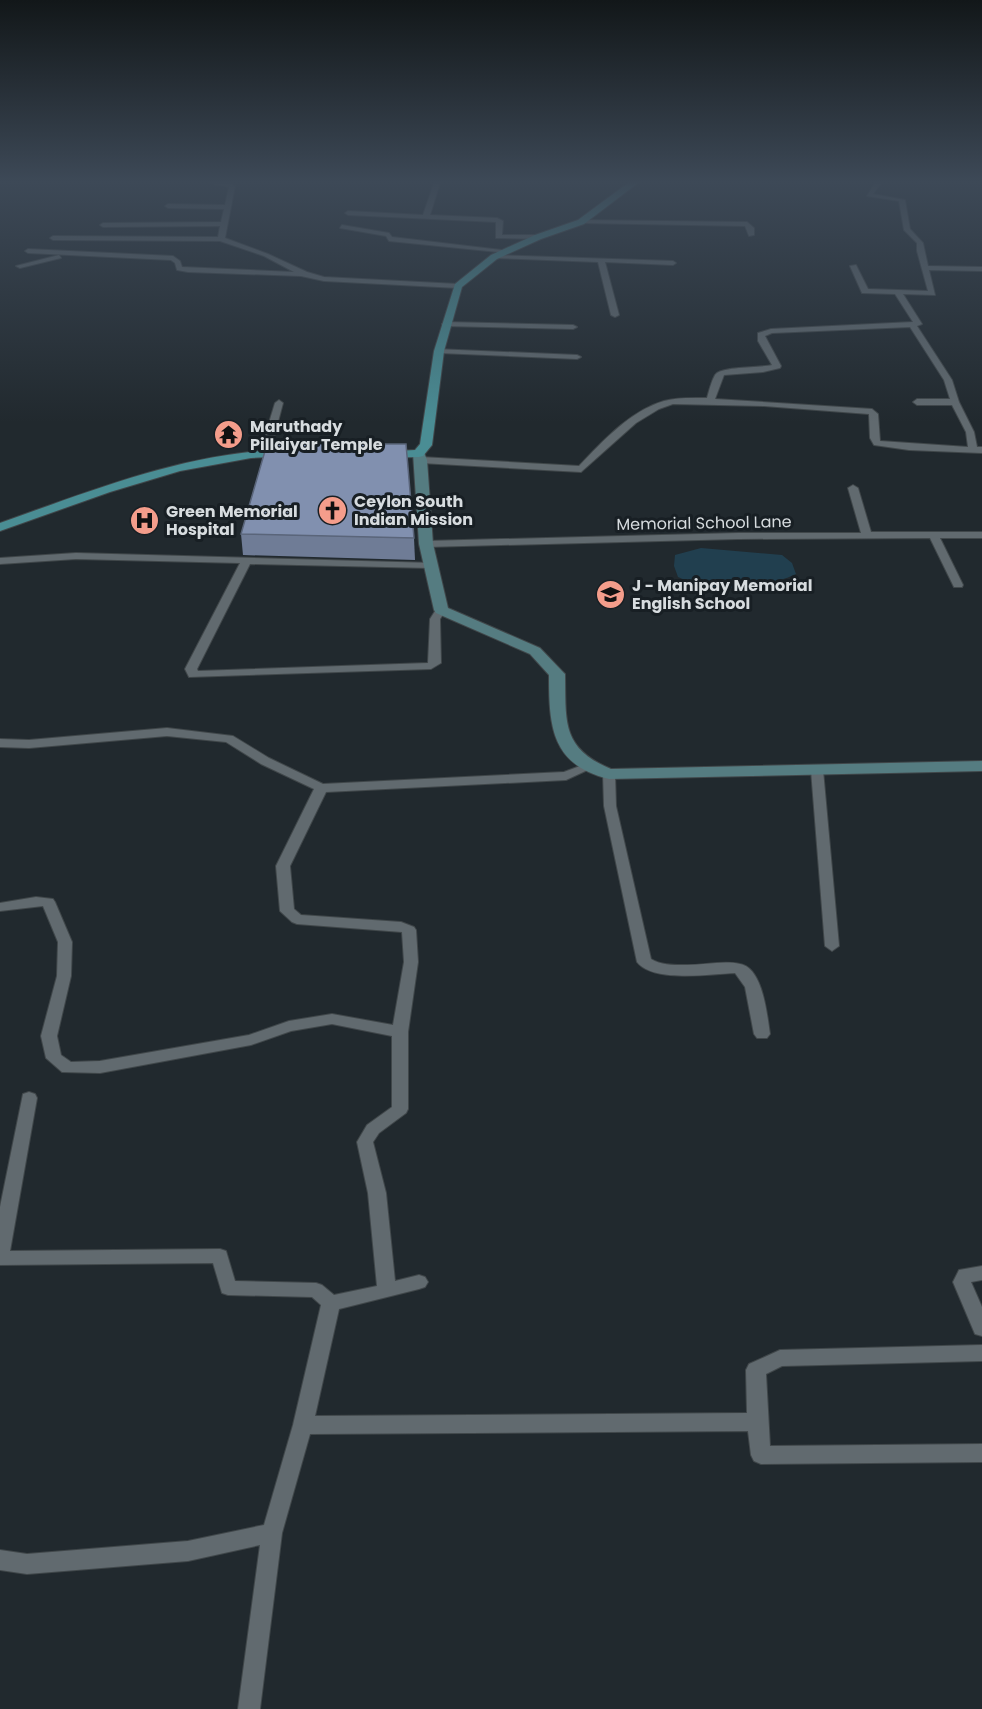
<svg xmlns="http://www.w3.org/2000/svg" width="982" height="1709" viewBox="0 0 982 1709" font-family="Poppins,sans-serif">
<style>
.green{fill:#213f4f}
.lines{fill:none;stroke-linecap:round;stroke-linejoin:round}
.street-casing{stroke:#40474a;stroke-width:2}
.secondary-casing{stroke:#40474a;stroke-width:2}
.primary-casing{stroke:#40474a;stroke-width:2}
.street{fill:#616a6f;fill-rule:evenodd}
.secondary{fill:#557c81;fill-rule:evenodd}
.primary{fill:#4a8d94;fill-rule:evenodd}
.wall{fill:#6f7c96}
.building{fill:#8190af;stroke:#5a657a;stroke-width:1.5}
.labels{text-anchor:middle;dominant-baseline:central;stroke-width:6;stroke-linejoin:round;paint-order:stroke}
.far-poi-label{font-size:16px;font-weight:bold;fill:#d7dcdf;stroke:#181f24;text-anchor:start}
.far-street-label{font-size:16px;fill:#d7dcdf;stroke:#181f24}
</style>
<rect width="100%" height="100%" fill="#21292e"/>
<path class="green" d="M701,548L782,555L792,563L796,574C761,590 714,594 678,577L674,566L675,555Z"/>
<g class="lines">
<defs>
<g id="street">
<path d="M210,183H231L235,186L225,238L268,254L307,272L324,277L458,284L462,286L458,288L324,281L301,276L188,272L177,270L175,263L171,260L28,253L25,251L28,249L173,256L180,261L182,267L294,272L264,256L220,241L53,240L50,238L53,236L218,237L220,226L103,227L100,225L103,223L221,222L224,209L168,208L165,206L168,204L225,205L229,187Z"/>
<path d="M434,183H440L430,215L497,218L503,221L502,235H538L541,237L538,239L496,238V222L348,215L345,213L348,211L423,215Z"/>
<path d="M875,183H881L873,194L905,200L910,229L923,243L928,266L982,267V271L929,270L935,295L903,294L922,324L917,326L952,380L959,402L974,432L977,447H982V453L909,450L874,445L870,438L869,414L764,406L673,404L659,409L636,423L581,472L421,463L416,460L421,457L579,466C603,441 630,411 664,401C678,397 693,398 707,398C709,391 711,382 715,375C721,366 760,368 772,365L758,341V333L771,329L913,322L895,294L862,293L850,266L856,265L868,289L928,291L917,251V243L904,230L899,201L867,196ZM910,327L944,380L950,399H917L913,402L917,405H952L966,432L968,447L880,441L878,414L872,409L715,399L724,375L763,372L780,368L781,366L765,336L772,333Z"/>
<path d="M581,220L747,222L754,228V235L749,236L745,226L579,223Z"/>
<path d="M342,225L389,233L392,237L511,251L508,253L389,241L386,236L340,228Z"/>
<path d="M59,255L61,258L20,268L16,266Z"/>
<path d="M496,255L673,261L676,263L673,265L605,262L619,315L615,317L611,315L598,262L494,258Z"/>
<path d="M446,322L573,325L577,327L573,329L443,326L442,324Z"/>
<path d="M436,349L577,355L581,357L577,359L439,353L435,351Z"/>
<path d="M279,400L283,403L270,452L262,454L260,452L275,403Z"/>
<path d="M853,485L858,488L871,532H982V538H940L963,585L962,587H954L953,585L930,538L738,539L426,547L421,544L426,541L738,533H861L848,488Z"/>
<path d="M76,553L434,563L435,565L430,568L250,564L197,669L198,671L428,663L430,619L437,608L441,607L446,610L440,619L441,663L431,669L189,677L185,669L240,563L76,559L0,564V558Z"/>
<path d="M167,728L233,736L269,758L323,784L564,772L588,763L594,767L566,780L326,792L290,866L294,909L301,915L401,922L414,927L416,930L418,962L408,1032V1109L406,1113L379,1133L373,1142L386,1193L395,1281L419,1275L425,1277L428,1282L425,1287L419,1289L339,1309L315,1416L747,1413L746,1370L749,1364L780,1350L982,1345V1361L782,1366L766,1374L770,1446L982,1444V1462L761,1464L754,1461L751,1455L748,1431L310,1434L282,1533L260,1709H238L260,1545L188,1561L27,1574L0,1570V1550L27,1554L188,1541L264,1525L293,1425L321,1305L312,1297L228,1295L222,1293L213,1263L0,1265V1207L23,1094L29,1092L35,1094L37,1098L10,1251L220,1249L226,1251L235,1281L316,1283L322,1285L334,1295L377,1286L368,1193L357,1142L367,1125L392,1107V1036L332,1024L291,1031L251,1045L100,1073L62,1072L46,1058L41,1036L57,976L58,942L43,906L0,911V903L36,897L53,899L55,902L72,942L71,976L57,1036L61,1055L71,1062L100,1061L249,1035L289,1021L332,1014L393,1025L404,962L402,932L297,924L292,922L280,911L276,866L314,789L261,764L226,742L167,736L29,748L0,747V739L29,740Z"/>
<path d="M817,766L823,770L839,946L832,951L825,946L811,770Z"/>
<path d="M609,770L615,774L616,806L651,959C661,965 672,965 683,965C701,966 722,960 740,964C763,968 767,1015 770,1034L767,1038H757L754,1034L745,987L735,973C711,974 653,983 637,962L604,806L603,774Z"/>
<path d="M982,1266V1280L971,1282L982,1307V1336L975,1334L953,1282L959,1270Z"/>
</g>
<path id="secondary" d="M419,449L423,450L427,460L433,544L448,608L540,648L562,671L565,674C566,722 561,748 611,769L982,761V771L609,779C551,765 549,726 549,675L530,654L436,613L434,610L419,544L413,453Z"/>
<g id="primary">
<path d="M628,183H638L584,224L541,239L497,259L462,287L444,351L432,445L423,456L419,457L379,458V452L415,450L420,444L434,351L455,284L491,255L535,235L578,220Z"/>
<path d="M287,449L291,450V456L251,458L180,471L110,492L0,531V523C96,489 184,453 287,449Z"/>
</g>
</defs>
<use href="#street" class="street-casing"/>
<use href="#secondary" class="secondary-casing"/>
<use href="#primary" class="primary-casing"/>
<use href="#street" class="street"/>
<use href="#secondary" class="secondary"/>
<use href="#primary" class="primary"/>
</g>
<path class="wall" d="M241,534L414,538L415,560L243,555Z"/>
<path class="building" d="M267,444H406L414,538L241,534Z"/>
<linearGradient id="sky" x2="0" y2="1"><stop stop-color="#121719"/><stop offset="0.43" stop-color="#3d4957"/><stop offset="1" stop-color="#3d4957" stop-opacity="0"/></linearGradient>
<rect width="982" height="422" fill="url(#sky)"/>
<defs>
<symbol id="temple-disc" viewBox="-11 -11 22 22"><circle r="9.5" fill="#f49d8b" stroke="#181f24"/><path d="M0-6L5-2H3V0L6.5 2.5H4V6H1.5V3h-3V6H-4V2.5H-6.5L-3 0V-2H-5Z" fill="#111"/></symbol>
<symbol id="church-disc" viewBox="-11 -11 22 22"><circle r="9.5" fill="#f49d8b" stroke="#181f24"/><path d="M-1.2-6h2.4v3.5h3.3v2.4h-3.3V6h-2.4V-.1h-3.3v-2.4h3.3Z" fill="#111"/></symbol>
<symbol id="hospital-disc" viewBox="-11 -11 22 22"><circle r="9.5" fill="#f49d8b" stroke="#181f24"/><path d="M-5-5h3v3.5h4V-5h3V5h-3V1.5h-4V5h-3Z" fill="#111"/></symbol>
<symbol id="school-disc" viewBox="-11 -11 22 22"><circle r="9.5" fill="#f49d8b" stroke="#181f24"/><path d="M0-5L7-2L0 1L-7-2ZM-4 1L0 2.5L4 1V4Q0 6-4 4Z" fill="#111"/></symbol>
</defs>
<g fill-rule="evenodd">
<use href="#temple-disc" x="212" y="418" width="33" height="33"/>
<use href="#church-disc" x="316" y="494" width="33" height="33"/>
<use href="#hospital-disc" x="128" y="504" width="33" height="33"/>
<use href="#school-disc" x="594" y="578" width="33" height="33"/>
</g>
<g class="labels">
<g class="far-poi-label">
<text x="250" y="426">Maruthady<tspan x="250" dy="18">Pillaiyar Temple</tspan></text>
<text x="354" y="501">Ceylon South<tspan x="354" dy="18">Indian Mission</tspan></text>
<text x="166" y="511">Green Memorial<tspan x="166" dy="18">Hospital</tspan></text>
<text x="632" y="585">J - Manipay Memorial<tspan x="632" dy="18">English School</tspan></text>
</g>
<g class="far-street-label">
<text transform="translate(704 523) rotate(-1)">Memorial School Lane</text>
</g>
</g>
</svg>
